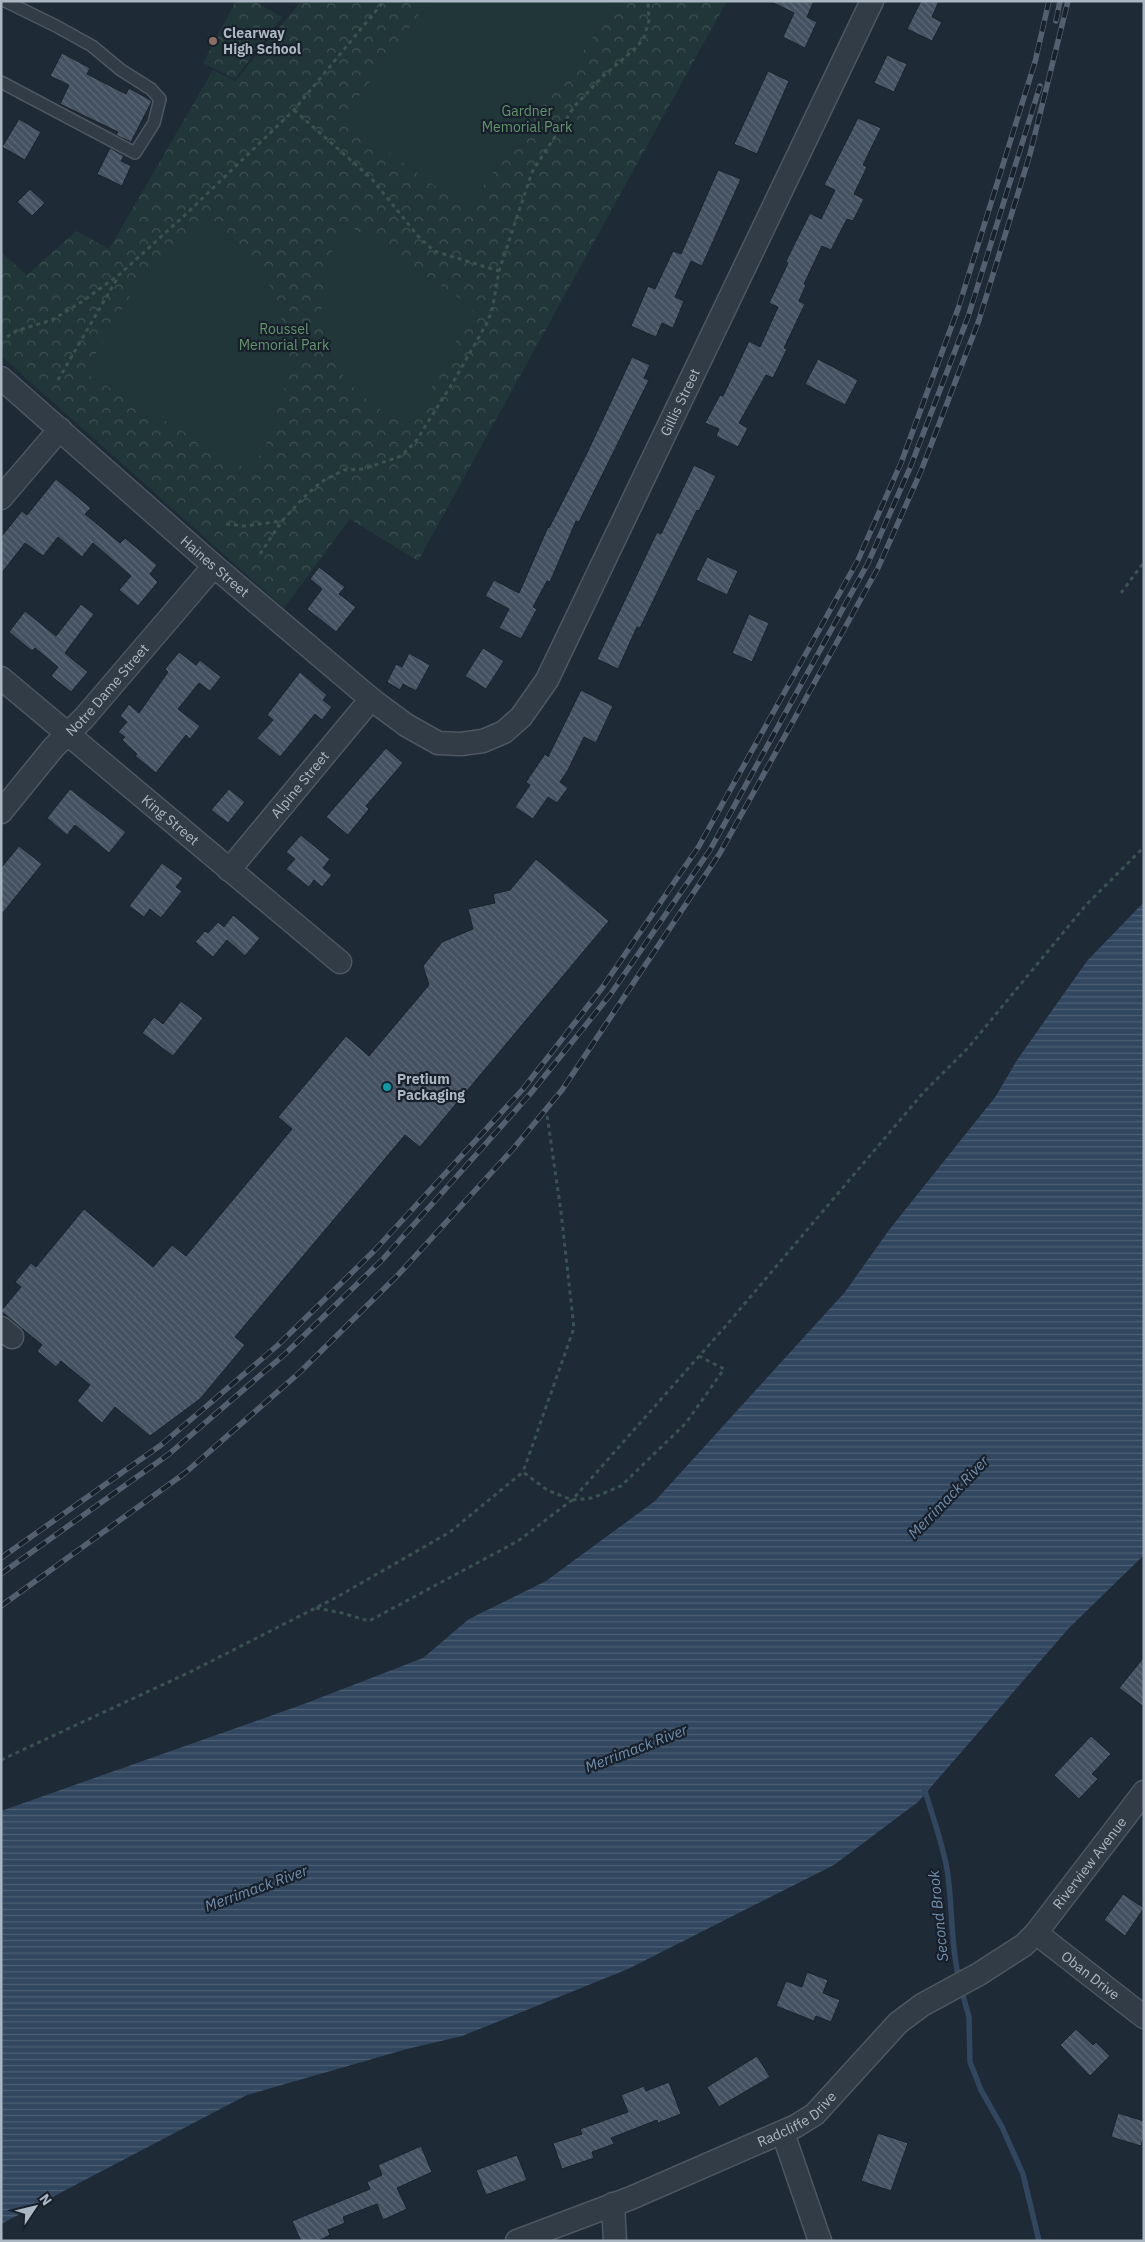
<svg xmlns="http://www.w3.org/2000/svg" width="1145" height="2242" viewBox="0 0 1145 2242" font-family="'IBM Plex Sans',sans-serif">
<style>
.forest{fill:url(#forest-crowns)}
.garden{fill:#203638}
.water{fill:url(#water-rules)}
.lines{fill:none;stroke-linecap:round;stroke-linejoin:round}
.stream{stroke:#31475f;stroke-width:5.5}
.building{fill:url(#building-back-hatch);stroke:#1a232d}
.lane-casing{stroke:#4d5762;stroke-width:14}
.street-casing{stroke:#4d5762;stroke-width:25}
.path{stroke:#3b5252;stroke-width:3;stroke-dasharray:4 4;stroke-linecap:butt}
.lane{stroke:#323c47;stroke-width:11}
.street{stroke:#323c47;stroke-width:22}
.rail-casing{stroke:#54606f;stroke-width:5.5}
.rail{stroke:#18212b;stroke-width:4;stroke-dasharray:11;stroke-linecap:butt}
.education-dot{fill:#8d6e63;stroke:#18212b;stroke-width:2}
.culture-dot{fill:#0f9aa8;stroke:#18212b;stroke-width:2}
.labels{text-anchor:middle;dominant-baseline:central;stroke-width:4.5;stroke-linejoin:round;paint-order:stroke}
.poi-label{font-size:14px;font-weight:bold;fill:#acb7c4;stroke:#18212b;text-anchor:start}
.park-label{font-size:14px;fill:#63956c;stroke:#18212b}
.street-label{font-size:14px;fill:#acb7c4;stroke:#18212b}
.water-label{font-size:15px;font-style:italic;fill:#738fae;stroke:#18212b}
</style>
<defs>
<pattern id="forest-crowns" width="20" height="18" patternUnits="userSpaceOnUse" patternTransform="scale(1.25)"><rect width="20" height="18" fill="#203638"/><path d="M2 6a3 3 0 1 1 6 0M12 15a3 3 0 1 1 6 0" fill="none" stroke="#3e5153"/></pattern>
<pattern id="water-rules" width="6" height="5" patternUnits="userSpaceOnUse" patternTransform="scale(1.25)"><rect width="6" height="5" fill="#31475f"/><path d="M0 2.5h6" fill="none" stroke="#4c5f74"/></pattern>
<pattern id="building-back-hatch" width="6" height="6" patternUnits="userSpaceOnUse" patternTransform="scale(1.25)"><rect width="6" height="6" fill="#445161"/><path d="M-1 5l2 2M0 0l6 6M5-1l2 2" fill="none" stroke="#5c6876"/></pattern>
</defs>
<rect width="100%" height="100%" fill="#1f2a37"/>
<g class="forest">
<path d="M236,1H254L282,17L235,79L203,63Z"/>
<path d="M301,1H727L418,561L350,519L284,608L1,356V256L3,254L27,275L76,231L109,249L213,70L235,81Z"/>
</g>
<g class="garden">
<path d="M429,1H620L466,209L343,118Z"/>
<path d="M205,214L254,259L274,293L285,332L287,381L266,445L250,471L85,373L133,291Z"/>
<path d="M347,224L474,308L410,427C370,407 331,376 322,329C320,321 322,311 322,302C323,273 330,248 347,224Z"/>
</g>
<path class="water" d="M1144,902V1555L1069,1628L918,1802L834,1865L628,1969L462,2036L407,2049L247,2095L1,2224V1811L304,1704L423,1658L469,1619L546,1581L655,1501L845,1292L889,1230L996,1096L1017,1060L1087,961Z"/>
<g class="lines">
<g class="stream">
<path d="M924,1788C932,1814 942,1842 947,1869C953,1906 950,1943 959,1979"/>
<path d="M961,1988L969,2017L970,2062L981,2090L1002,2127L1023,2174L1039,2241"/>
</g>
</g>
<g class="building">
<path d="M770,1H814L807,17L817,22L805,48L783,37L794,13Z"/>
<path d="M921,1H939L932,17L942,22L932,41L907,29Z"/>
<path d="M62,53L90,68L87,74L126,94L129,88L152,101L131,142L116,135L118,132L60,104L69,85L50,76Z"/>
<path d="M887,55L907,64L894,92L874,83Z"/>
<path d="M768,71L789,81L757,154L734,144Z"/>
<path d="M858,118L881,128L863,165L867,167L854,194L864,199L853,221L847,219L831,250L822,246L804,284L806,285L799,301L805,304L784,348L787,349L773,378L766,375L739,423L748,428L738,447L716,436L719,429L705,423L720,395L723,396L749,341L760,347L778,307L769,303L788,263L786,261L810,213L821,219L835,190L824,185Z"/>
<path d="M19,119L41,132L25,160L2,147Z"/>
<path d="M110,148L124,156L121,161L131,166L122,186L97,174Z"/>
<path d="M718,170L741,179L702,266L691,261L675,297L684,301L673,328L662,323L656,337L631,326L648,286L655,289L673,251L681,254Z"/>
<path d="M30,189L45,203L32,216L17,202Z"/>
<path d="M632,357L650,365L644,378L649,380L579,522L576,521L550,582L547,581L533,607L537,609L521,639L499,628L509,609L485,596L494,580L519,593L548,527L549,528L586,455Z"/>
<path d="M818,359L858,380L845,405L805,384Z"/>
<path d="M694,465L716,476L699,511L697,510L640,628L637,627L618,669L597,659L657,532L661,534Z"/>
<path d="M56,479L91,508L85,514L120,543L125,538L157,565L150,574L158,582L138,606L119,590L131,576L93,543L82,557L58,537L43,556L25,543L1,574V537L22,511L27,515Z"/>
<path d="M707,557L738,571L727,595L696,580Z"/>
<path d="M319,567L345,587L339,594L356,607L336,632L307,609L322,589L310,579Z"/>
<path d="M81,604L94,614L65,653L88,672L71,692L51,676L58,667L35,648L32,651L9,632L25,611L56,636Z"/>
<path d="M749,614L769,623L752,662L732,653Z"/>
<path d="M483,648L504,661L486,689L465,676Z"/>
<path d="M179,652L196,665L200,660L221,677L210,691L199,683L178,709L200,726L190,739L186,735L156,773L135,756L137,754L122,740L125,737L118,732L127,722L120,716L129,704L139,713L168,672L165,669Z"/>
<path d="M409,653L430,665L416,691L403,684L400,690L387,682L396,664L402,667Z"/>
<path d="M300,672L327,695L323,700L332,707L322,720L315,714L280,757L257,738L273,720L267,715Z"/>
<path d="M581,690L613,706L596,743L584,737L568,770L560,782L568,788L557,803L548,797L533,819L515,807L530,785L526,782L545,754L548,757Z"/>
<path d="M386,748L403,763L366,806L369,809L348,835L326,817Z"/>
<path d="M70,789L126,832L109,853L75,825L67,835L47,818Z"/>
<path d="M229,789L245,802L228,823L211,810Z"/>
<path d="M301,835L330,859L323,868L332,875L322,887L314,880L309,887L286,869L295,859L286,852Z"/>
<path d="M19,846L42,864L1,915V868Z"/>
<path d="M536,859L609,921L420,1147L405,1135L235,1337L245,1345L200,1399L150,1436L115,1407L102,1423L77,1401L90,1385L61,1361L56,1367L37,1351L42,1345L1,1311L21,1287L15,1282L31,1263L36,1267L84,1209L153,1267L172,1245L186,1256L292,1129L278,1117L346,1036L369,1056L429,985L423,966L442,942L473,929L468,909L495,903L493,894L510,890Z"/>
<path d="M162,863L183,878L176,887L182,891L161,918L150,909L144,917L129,906Z"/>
<path d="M233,915L260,938L245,956L227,940L213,957L195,942L205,931L208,933L218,922L224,927Z"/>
<path d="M181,1001L203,1018L173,1056L142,1033L154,1017L163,1024Z"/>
<path d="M1144,1657V1707L1119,1688Z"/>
<path d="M1091,1736L1111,1754L1092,1774L1098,1779L1079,1799L1054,1775Z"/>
<path d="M1123,1894L1144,1908L1125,1936L1104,1920Z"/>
<path d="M807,1972L828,1980L823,1993L840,2000L831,2022L816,2016L814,2021L776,2006L786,1981L802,1987Z"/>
<path d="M1076,2029L1093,2045L1096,2042L1110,2056L1090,2076L1060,2045Z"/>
<path d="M757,2056L770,2077L719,2107L707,2087Z"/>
<path d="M669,2082L681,2114L658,2123L657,2120L611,2138L614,2144L592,2152L594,2158L562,2169L553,2143L582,2134L580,2129L628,2112L621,2095L644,2086L646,2091Z"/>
<path d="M1118,2113L1144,2121V2136L1141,2146L1111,2137Z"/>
<path d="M878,2133L908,2143L891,2191L861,2181Z"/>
<path d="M421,2146L432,2172L397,2188L407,2209L383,2220L377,2204L343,2217L345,2223L328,2230L330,2235L318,2241H301L292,2221L370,2189L367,2182L382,2175L378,2165Z"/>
<path d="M517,2155L527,2180L486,2195L476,2170Z"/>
</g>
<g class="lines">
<defs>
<path id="lane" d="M1,82L135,153L154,123L160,99L151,89L121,70L92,46L56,26L5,1"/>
<g id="street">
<path id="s1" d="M1,378L214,566L371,699L406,725L438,743L461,744L483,741L504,732L521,717L547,680L872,1"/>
<path d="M1,498L60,429"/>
<path id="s2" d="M1,678L340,962"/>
<path id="s3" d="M1,812L54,747L84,718L214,566"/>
<path id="s4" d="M229,870L371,699"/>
<path d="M1,1328L12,1337"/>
<path id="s5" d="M1036,1933L1144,2017"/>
<path d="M783,2133L820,2241"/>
<path d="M613,2204L615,2241"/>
<path id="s6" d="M517,2241L631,2198L796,2126L815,2114L898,2023L922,2005L979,1974L1024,1945L1036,1933L1144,1792"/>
</g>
</defs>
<use href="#lane" class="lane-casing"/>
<use href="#street" class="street-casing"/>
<g class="path">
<path d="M294,110L371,178L418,236L434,251L499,271"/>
<path d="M7,337L16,331L52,320L83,301L120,274L185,215L294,110L384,1"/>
<path d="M58,380L118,277"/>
<path d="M226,524L244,526L282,521"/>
<path d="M260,554L282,521L303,498L321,482L344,470L364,469L401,456L416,441L452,384L487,323L492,311L499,271L532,172L574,107L601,78L637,47L644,37L649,21L648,1"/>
<path d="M1121,593L1144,562"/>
<path d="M546,1108L561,1212L574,1328L523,1472L547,1490L572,1500L592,1498L621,1486L686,1423L724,1369L699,1356"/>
<path d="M316,1608L342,1613L369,1621L518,1541L572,1500L724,1328L923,1093L968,1048L1086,905L1144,847"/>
<path d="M1,1760L190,1672L337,1597L450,1532L523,1472"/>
</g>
<use href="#lane" class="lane"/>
<use href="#street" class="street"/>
<defs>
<g id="rail">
<path d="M1056,21L1060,1"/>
<path d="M1,1558L161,1445L278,1345L374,1251L523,1089L602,988L699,846L858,560L901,463L958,309L1035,62L1049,1"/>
<path d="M1,1574L169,1454L285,1354L383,1259L531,1093L610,995L710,850L868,563L910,468L968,317L1040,86"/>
<path d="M1,1606L185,1473L299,1373L398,1275L513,1149L562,1090L720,853L878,568L921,471L979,320L1030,154L1068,1"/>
</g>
</defs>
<use href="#rail" class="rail-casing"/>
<use href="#rail" class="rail"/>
</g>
<circle class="education-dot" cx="213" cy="41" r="5"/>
<circle class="culture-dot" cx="387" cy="1087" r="5"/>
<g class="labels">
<g class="poi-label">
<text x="223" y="33">Clearway<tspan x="223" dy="16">High School</tspan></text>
<text x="397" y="1079">Pretium<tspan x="397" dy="16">Packaging</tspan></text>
</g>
<g class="park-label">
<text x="527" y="111">Gardner<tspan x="527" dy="16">Memorial Park</tspan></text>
<text x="284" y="329">Roussel<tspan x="284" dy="16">Memorial Park</tspan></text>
</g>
<g class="street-label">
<text stroke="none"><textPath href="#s1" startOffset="1014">Gillis Street</textPath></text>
<text stroke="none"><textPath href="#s1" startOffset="285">Haines Street</textPath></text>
<text stroke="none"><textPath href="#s3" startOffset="162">Notre Dame Street</textPath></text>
<text stroke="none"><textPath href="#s4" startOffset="111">Alpine Street</textPath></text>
<text stroke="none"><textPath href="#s2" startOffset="221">King Street</textPath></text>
<text stroke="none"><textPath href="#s6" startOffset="701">Riverview Avenue</textPath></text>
<text stroke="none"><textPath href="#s5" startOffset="69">Oban Drive</textPath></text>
<text stroke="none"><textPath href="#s6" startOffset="306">Radcliffe Drive</textPath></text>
</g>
<g class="water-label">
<text transform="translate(948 1497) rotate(-46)">Merrimack River</text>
<text transform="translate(636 1748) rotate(-21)">Merrimack River</text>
<text transform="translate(256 1888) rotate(-20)">Merrimack River</text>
<text transform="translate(938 1916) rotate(-96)">Second Brook</text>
</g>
</g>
<rect width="1145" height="2242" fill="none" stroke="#acb7c4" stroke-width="5"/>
<g transform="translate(35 2207) rotate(55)" stroke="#18212b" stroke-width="4" paint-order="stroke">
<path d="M0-4L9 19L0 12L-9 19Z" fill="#acb7c4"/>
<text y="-8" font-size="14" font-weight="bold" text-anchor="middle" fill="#acb7c4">N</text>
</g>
</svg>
